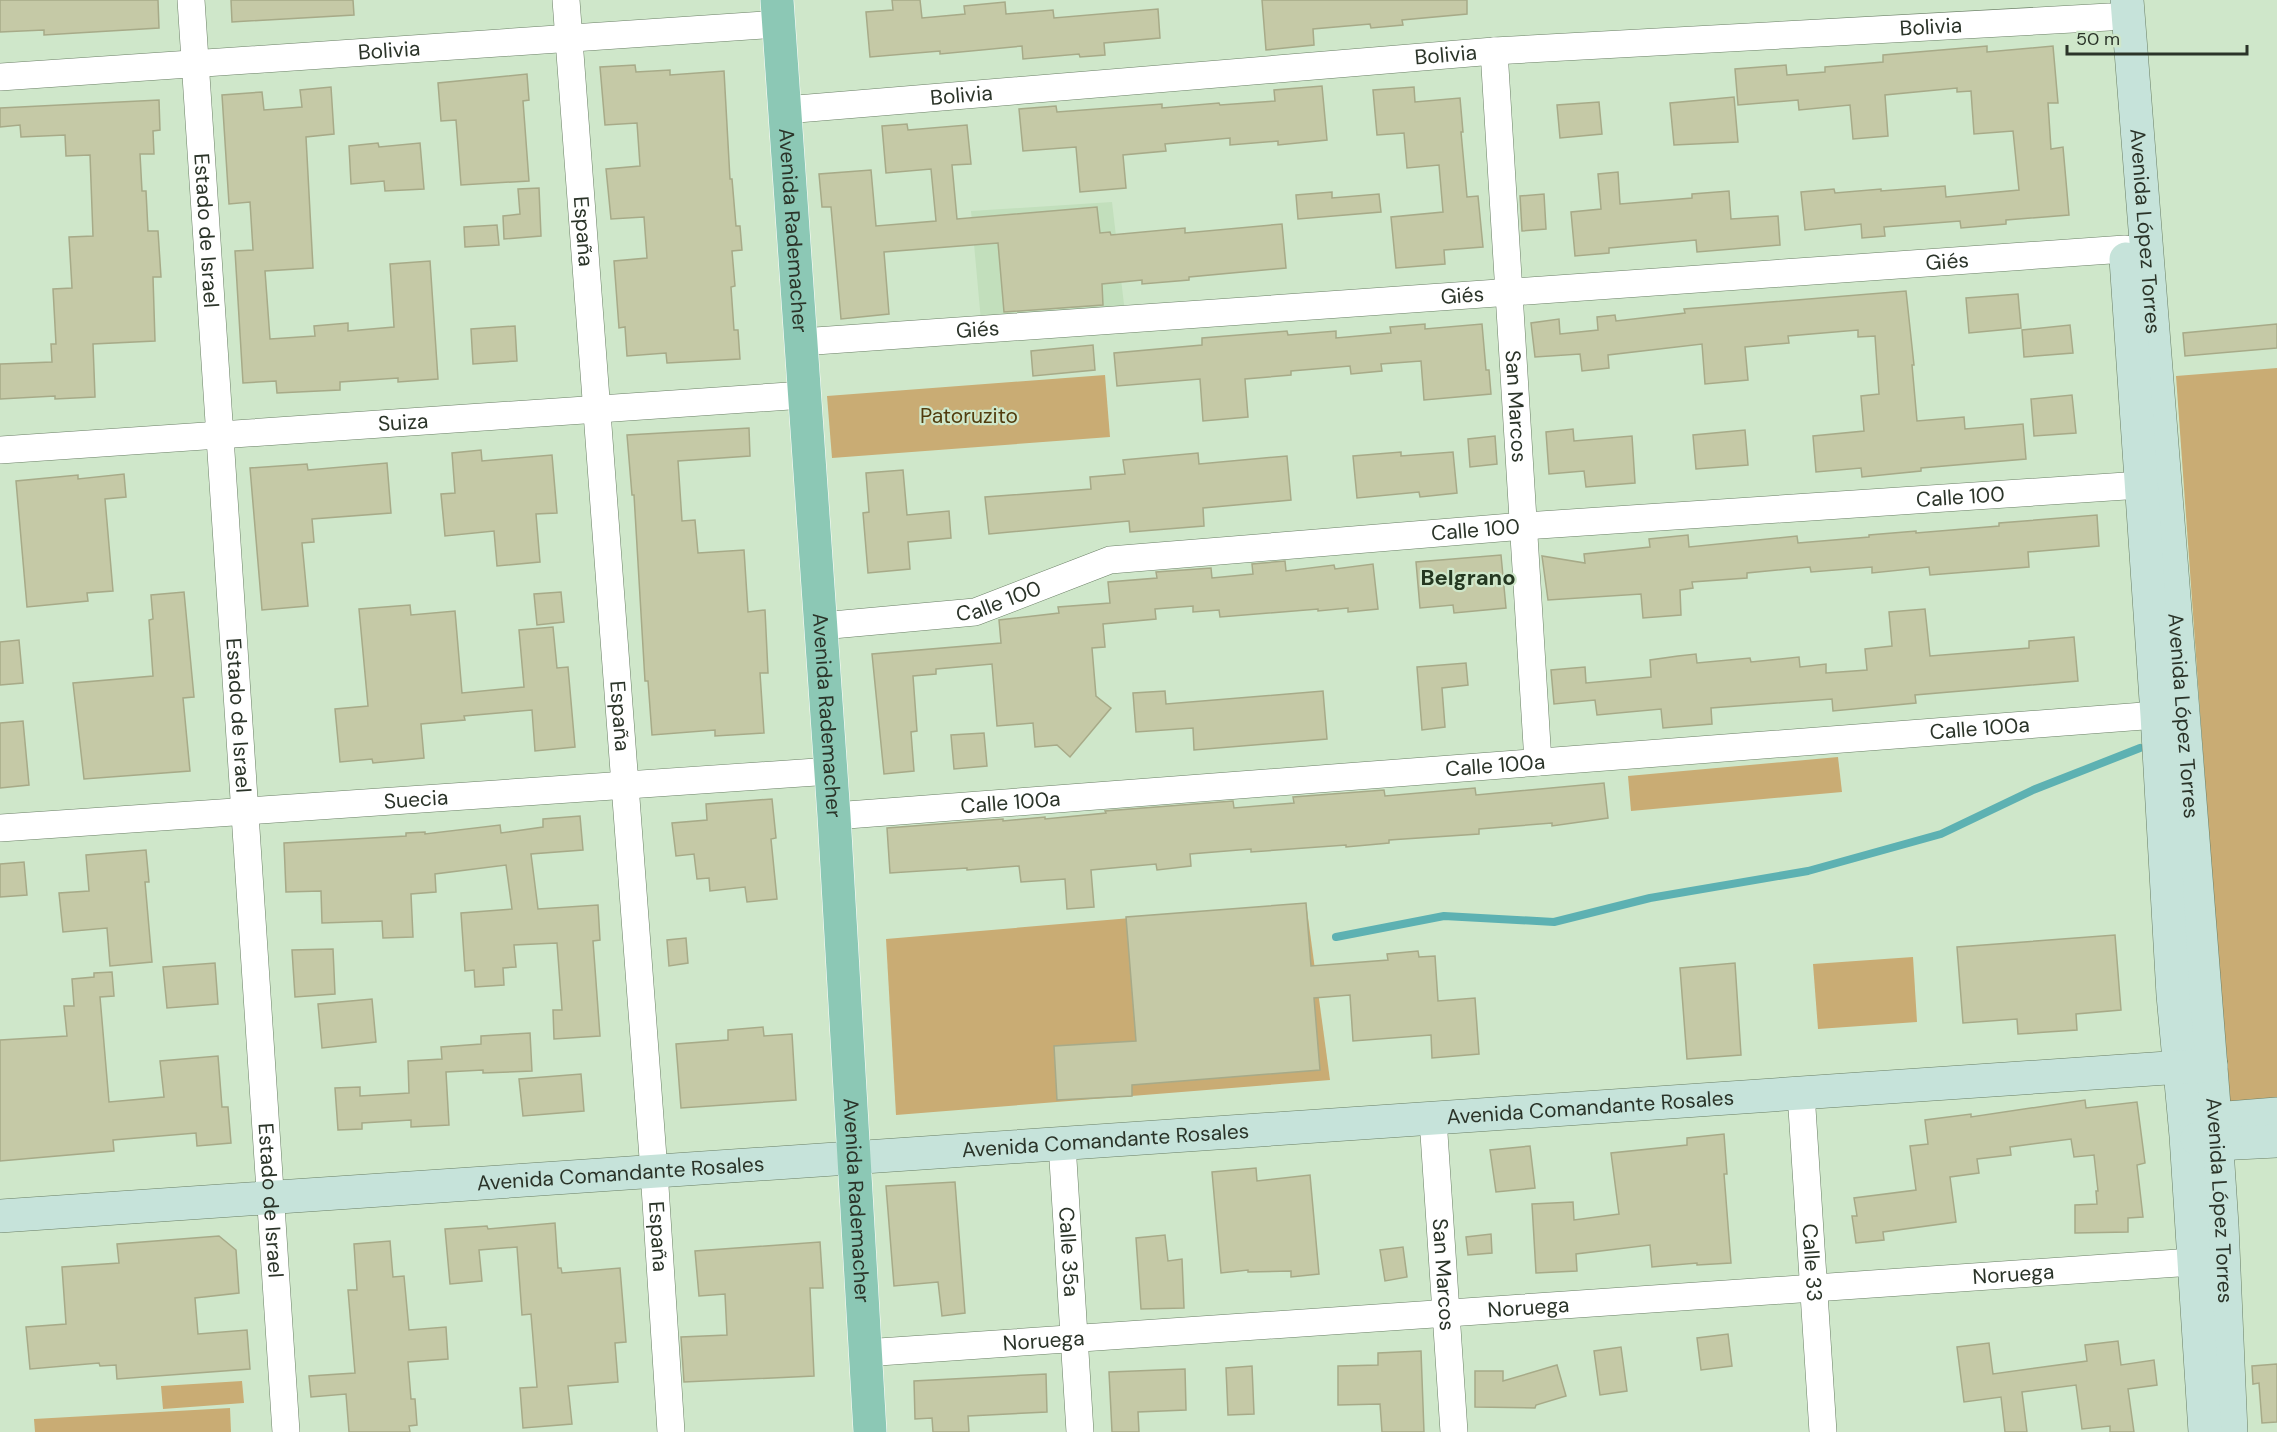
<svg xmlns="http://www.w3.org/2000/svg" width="2277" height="1432" viewBox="0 0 2277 1432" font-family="'DM Sans',sans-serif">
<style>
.built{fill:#c2dfbc}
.green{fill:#c9ac74}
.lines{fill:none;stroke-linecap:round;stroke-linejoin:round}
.stream{stroke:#5db1b2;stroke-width:8}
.building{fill:#c5c9a6;stroke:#a7aa88;stroke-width:1.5}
.street-casing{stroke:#6a7f65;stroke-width:28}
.secondary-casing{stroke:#6a7f65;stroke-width:34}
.primary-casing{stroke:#fff;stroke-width:34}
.street{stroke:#fff;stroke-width:27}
.secondary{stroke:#c6e3da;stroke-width:33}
.primary{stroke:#8cc8b5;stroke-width:33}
.labels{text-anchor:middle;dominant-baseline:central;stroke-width:4.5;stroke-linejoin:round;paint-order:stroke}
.street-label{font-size:21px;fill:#2b3429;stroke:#cfe7ca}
.park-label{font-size:21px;fill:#513c0e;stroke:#cfe7ca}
.neighbourhood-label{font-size:22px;font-weight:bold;fill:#243720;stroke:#cfe7ca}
</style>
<rect width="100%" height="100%" fill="#cfe7ca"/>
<path class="built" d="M1112,202L1125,313L981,321L971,211Z"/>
<g class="green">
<path d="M2277,368V1099L2228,1103L2176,376Z"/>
<path d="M1105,375L1110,437L832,458L827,396Z"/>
<path d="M1838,757L1842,792L1631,811L1628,776Z"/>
<path d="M1306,903L1330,1080L896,1115L886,939Z"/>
<path d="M1913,957L1917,1022L1818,1029L1813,964Z"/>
<path d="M242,1381L244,1403L163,1409L161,1386Z"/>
<path d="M230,1408L231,1432H35L34,1419Z"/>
</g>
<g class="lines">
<path class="stream" d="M1336,937L1444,916L1554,922L1650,898L1808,871L1941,834L2033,790L2140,748"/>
</g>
<g class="building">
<path d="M0,0H158L159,28L44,35V30L0,32Z"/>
<path d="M231,0H353L354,15L232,22Z"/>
<path d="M892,0H920L922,18L965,14L964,6L1005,2L1006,14L1053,10L1054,18L1158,9L1160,38L1104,43L1105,55L1080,57L1079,54L1023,59L1022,46L940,54V51L870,57L866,12L893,10Z"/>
<path d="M1262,0H1467V14L1402,20L1403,25L1371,28L1370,24L1313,29L1314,45L1266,50Z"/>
<path d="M1987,46V52L2053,46L2058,103H2048L2051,149L2063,147L2069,215L2006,220V224L1961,228L1960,221L1884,227L1885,236L1862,238L1861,224L1805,230L1801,192L1834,189L1835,193L1881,189V191L1945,186L1946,197L2019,190L2013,131L1974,134L1971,91L1957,92V88L1885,95L1888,136L1853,139L1850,105L1799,110L1798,100L1738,105L1735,69L1786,65L1787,75L1825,72V67L1883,62V55Z"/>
<path d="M635,65L636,72L670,70V75L724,71L730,179H732L736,226H740L742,250L732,251L735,286L731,287L734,330H738L740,359L667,363L666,353L627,356L625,327L619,328L614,261L647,258L644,217L611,219L606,169L640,166L637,123L605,125L600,67Z"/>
<path d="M527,74L529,100L523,101L529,181L461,185L456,120L441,121L438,83Z"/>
<path d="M1322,86L1327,140L1278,145V141L1230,145V138L1165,144L1166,151L1123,155L1126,188L1080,192L1076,147L1023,151L1019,109L1056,106L1057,112L1162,104V108L1219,103L1220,105L1275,101L1274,90Z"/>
<path d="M331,87L334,134L306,137L313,268L265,271L270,339L315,336L314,326L348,323V331L394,327L390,264L430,261L438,379L398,382V378L340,382V390L277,393L276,381L243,383L235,251L253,250L250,202L229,204L222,95L262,92L264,110L302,107L300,90Z"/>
<path d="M1414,87L1415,102L1460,98L1463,132H1461L1467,197L1478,196L1483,247L1444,250L1445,264L1396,268L1391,217L1443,212L1439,165L1407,168L1404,133L1377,135L1373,90Z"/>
<path d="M1734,97L1738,142L1674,145L1670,103Z"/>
<path d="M159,100L160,130L153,131L154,154H140L142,191H146L148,231H158L161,277H153L155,341L93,344L95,397L55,399V396L0,399V364L52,362L51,344H56L53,289L72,288L69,237L93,236L90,155L66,156L65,135L21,137L20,125L0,127V108Z"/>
<path d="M1599,102L1602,134L1560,138L1557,105Z"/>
<path d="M907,124L908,130L967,125L971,164L952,165L957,219L1097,207L1100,233L1110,232L1111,235L1185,228V233L1282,224L1286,268L1189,277V280L1142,284V280L1102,284L1103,305L1004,312L998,243L884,252L889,314L841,319L831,207H822L819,174L871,170L876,226L936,221L931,169L886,173L882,126Z"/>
<path d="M378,143L379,147L420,143L424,189L385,191L384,181L351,184L349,146Z"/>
<path d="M1618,172L1620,204L1692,198V194L1729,191L1731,219L1778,216L1780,245L1697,252L1696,240L1609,248V253L1575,256L1571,212L1601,209L1598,174Z"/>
<path d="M539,188L541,236L504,239L503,216L520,214L518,189Z"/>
<path d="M1332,192V198L1379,194L1381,212L1298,219L1296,195Z"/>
<path d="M1544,194L1546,229L1522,231L1520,196Z"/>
<path d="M497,225L499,245L465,247L464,227Z"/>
<path d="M1906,291L1914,365H1912L1917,421L1964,417L1965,429L2023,424L2026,459L1921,468V471L1862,477L1861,468L1816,472L1813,436L1864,431L1861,396L1879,394L1875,336L1858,337V330L1788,336L1789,343L1745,347L1748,380L1705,384L1702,344L1608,355L1609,368L1582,371L1580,354L1535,357L1531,323L1559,319L1560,334L1598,330L1597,317L1615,315L1616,321L1685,313L1684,309Z"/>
<path d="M2018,294L2021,328L1969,333L1966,298Z"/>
<path d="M1425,324V329L1482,324L1486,370H1489L1491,394L1424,400L1421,361L1381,364L1382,371L1351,374L1350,366L1291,371V375L1245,379L1248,417L1203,421L1200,379L1117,386L1114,353L1202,345V338L1287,331L1288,335L1336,331V338L1391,333L1390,327Z"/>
<path d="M2277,324V348L2185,356L2183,333Z"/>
<path d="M2070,325L2073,353L2024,357L2022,330Z"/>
<path d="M515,326L517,361L473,364L471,329Z"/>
<path d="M1093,345L1095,370L1033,376L1031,351Z"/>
<path d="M2072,395L2076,433L2034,436L2031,399Z"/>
<path d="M749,428L750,456L678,461L682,521L695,520L698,553L744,550L748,612L765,610L768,673H760L764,733L715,736V730L652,735L648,681H645L634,495H632L627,435Z"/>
<path d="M1573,429L1574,441L1632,436L1635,483L1586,487L1584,471L1549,474L1546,432Z"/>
<path d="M1745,430L1748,465L1696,469L1693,435Z"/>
<path d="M1495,436L1497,464L1470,467L1468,439Z"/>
<path d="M481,450L482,461L552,455L557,513L536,514L540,562L497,566L494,531L445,536L441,494L455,493L452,453Z"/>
<path d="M1401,452V456L1453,452L1457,493L1420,497L1419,492L1357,498L1353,456Z"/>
<path d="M1198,453L1199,464L1287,456L1291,500L1203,508L1204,526L1130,532L1129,521L989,534L985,497L1091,489L1090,477L1125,474L1123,460Z"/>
<path d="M387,463L391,513L312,519L314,542L302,543L308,606L262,610L250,468L307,464L308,470Z"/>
<path d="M903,470L907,515L949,511L951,538L908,542L910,569L868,573L863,513L869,512L866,473Z"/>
<path d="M124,474L126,497L105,499L113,591L87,593L88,601L27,607L16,481L78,475V479Z"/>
<path d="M2097,515L2099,546L2028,552L2029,567L1930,575L1929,567L1872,573V567L1811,572L1810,567L1747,573V578L1692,582L1693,588L1680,590L1681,615L1643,618L1641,594L1548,600L1542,556L1585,563L1584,554L1650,547L1649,539L1688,535L1689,547L1797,536L1798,543L1869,537V535L1916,531V533L1999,526V523Z"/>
<path d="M1501,555L1506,608L1454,613L1453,605L1420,608L1416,562Z"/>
<path d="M1285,561L1286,571L1334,565L1335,569L1373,564L1378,609L1348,612V608L1318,611V609L1220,617L1219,610L1193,612V606L1155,609L1156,619L1103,624L1105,647L1092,648L1096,696L1111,708L1070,757L1057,745L1035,747L1033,723L997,726L992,664L936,669V674L913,676L917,731L911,732L914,771L884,774L872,654L1001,643L999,620L1059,613L1058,607L1110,603L1108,582L1157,578L1156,572L1211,568L1212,578L1253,574L1252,564Z"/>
<path d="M184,592L194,697L183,698L190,771L84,779L73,683L153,676L149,620L153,619L151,595Z"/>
<path d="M561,592L564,622L537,625L534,594Z"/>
<path d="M410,605L411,615L455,611L462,693L524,687L519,630L553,627L557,668L568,667L575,747L535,751L532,710L464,716L465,720L421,724L424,758L373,763L372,759L340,762L335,709L368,706L359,609Z"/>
<path d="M1925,609L1930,656L2029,648V641L2074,637L2078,681L1915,695L1916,703L1833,711L1832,699L1711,708L1712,724L1663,728L1661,709L1597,715L1595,700L1554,704L1551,670L1585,667L1586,683L1651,677L1650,660L1678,656L1696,654L1697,663L1750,658L1751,662L1799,657L1800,667L1826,664V673L1867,670L1865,649L1892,646L1889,612Z"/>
<path d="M19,640L23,683L0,685V642Z"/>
<path d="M1466,663L1468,685L1442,688L1445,727L1422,730L1417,667Z"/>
<path d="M1165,691L1166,704L1323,691L1327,739L1194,750L1193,728L1136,732L1133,693Z"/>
<path d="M23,721L29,785L0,788V723Z"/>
<path d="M984,733L987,766L954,769L951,735Z"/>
<path d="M1604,783L1608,818L1552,826V823L1479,829V834L1389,840V843L1346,847V845L1251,852V849L1190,854L1191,866L1157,870L1156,864L1091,870L1094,907L1067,909L1065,879L1021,882L1019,866L967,870V868L890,873L887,828L1003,819V821L1045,817V819L1106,813L1105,811L1233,801L1234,808L1294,803L1293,797L1384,790L1385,796L1475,788L1476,795Z"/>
<path d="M772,799L776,838L771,839L777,899L747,902L745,887L710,891L709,878L697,879L694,854L676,856L672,823L707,820L706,804Z"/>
<path d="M580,816L583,850L531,854L538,909L598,905L600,940L593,941L600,1036L554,1039L553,1010H562L557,943L514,945L516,967L503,968L504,985L475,987L474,970L465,971L461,913L512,909L506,865L435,874L436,892L411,894L413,937L383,938L382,921L322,923L321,891L286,892L284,843L406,836V833L425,832V834L500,825L501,833L543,827V819Z"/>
<path d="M146,850L149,882H145L152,962L110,966L107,928L63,932L59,893L89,891L86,855Z"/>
<path d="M24,862L27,895L0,897V864Z"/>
<path d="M1306,903L1311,966L1388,960L1387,954L1418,951L1419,957L1435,956L1438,1001L1475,998L1479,1054L1432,1058L1431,1035L1353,1041L1350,995L1314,998L1320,1070L1132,1085V1096L1057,1100L1054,1046L1136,1041L1126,917Z"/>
<path d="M2115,935L2121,1010L2076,1014L2077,1030L2018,1034L2017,1019L1963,1023L1957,947Z"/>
<path d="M686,938L688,963L669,966L667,940Z"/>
<path d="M333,949L335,994L295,997L292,950Z"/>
<path d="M215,963L218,1004L167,1008L163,967Z"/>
<path d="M1735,963L1741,1055L1687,1059L1680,968Z"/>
<path d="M112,972L114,996L100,997L109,1102L164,1097L160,1061L218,1056L222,1107H228L231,1143L197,1146L196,1133L113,1140L114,1151L0,1161V1040L67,1036L64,1006H74L72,979L94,977V973Z"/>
<path d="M372,999L376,1042L322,1048L318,1004Z"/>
<path d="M763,1027L764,1036L792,1034L796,1100L681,1108L676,1044L728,1040V1030Z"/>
<path d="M530,1033L532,1071L483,1073V1070L446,1072L449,1125L411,1127V1120L362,1123V1129L338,1130L335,1088L360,1087V1096L409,1093L408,1061L442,1059L441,1047L481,1044V1036Z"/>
<path d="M581,1074L584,1111L523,1116L519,1079Z"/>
<path d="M2085,1100L2086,1108L2137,1102L2145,1163L2137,1165L2143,1217L2128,1218V1232L2075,1233V1205L2097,1204L2096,1191H2098L2094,1155L2074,1157L2071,1139L2010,1147L2011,1155L1977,1159L1979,1173L1950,1177L1956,1222L1883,1232L1884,1240L1856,1243L1852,1216H1857L1854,1198L1916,1190L1910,1146L1928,1144L1925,1120L1971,1114V1117Z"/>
<path d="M1724,1134L1727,1174H1724L1731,1263L1697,1265V1263L1652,1267L1650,1245L1576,1254L1577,1271L1536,1273L1532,1204L1573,1202L1574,1220L1619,1214L1611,1153L1687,1145V1138Z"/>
<path d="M1530,1146L1535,1188L1496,1192L1490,1150Z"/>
<path d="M1256,1168L1257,1181L1310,1175L1319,1274L1291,1277V1271L1248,1272V1270L1221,1273L1212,1172Z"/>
<path d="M955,1182L965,1313L942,1316L938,1282L894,1286L886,1186Z"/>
<path d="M555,1223L558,1268H561L562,1273L620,1268L626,1342L615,1343L618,1382L568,1386L572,1424L523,1428L520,1388L537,1387L531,1314L522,1315L517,1247L479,1250L482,1281L450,1284L445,1229L487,1226L488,1229Z"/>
<path d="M1491,1234L1492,1253L1468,1255L1466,1237Z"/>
<path d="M1165,1235L1168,1261L1182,1259L1184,1308L1141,1309L1136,1238Z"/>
<path d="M219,1236L236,1250L239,1293L195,1298L198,1334L247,1330L250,1369L117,1379L116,1365L100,1366L99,1363L30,1369L26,1327L66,1324L62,1267L119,1263L117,1244Z"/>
<path d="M390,1241L393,1277L404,1276L409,1330L446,1327L448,1359L408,1362L411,1399H415L417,1425L409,1426L410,1432H349L346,1394L311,1397L309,1376L355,1373L348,1290H357L354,1244Z"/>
<path d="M820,1242L823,1288H810L814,1376L684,1382L681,1337L727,1335L725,1294L699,1296L695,1251Z"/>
<path d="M1403,1247L1407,1277L1385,1281L1380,1250Z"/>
<path d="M1728,1334L1732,1366L1701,1370L1697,1338Z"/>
<path d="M2118,1341L2121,1365L2154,1360L2157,1385L2128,1389L2134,1432H2110V1426L2082,1429L2076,1385L2022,1392L2027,1432H2005L2001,1397L1964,1402L1957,1347L1989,1343L1993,1374L2087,1361L2085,1345Z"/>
<path d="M1621,1347L1627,1391L1600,1395L1594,1351Z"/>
<path d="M1421,1351L1424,1432H1382L1380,1404L1338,1405V1366L1378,1365V1353Z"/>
<path d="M2277,1364V1422L2262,1423L2259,1383L2253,1384L2252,1366Z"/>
<path d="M1557,1365L1566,1396L1536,1405L1535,1408L1475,1407V1371H1503V1381Z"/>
<path d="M1252,1366L1254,1414L1228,1415L1226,1368Z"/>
<path d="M1185,1369L1186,1410L1138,1412L1139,1432H1112L1109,1372Z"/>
<path d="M1046,1374L1047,1412L968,1416L969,1432H933L932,1418L915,1419L914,1381Z"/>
</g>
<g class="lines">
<defs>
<g id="street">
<path id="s1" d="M191,0L286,1432"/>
<path id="s2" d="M566,0L654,1171L671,1432"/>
<path id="s3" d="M1494,51L1538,762"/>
<path id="s4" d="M0,77L778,24"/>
<path id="s5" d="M785,110L1494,51L2109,17"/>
<path id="s6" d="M801,342L2125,249"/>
<path id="s7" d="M0,450L804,395"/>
<path id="s8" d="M821,626L975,612L1110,560L1524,526L2141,485"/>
<path id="s9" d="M834,816L2157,715"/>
<path id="s10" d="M0,828L831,771"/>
<path id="s11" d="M1801,1093L1823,1432"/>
<path id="s12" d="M1433,1119L1454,1432"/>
<path id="s13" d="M1062,1144L1080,1432"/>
<path id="s14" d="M864,1353L2193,1262"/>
</g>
<g id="secondary">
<path id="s15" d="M2127,0L2215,1119L2222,1225L2231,1432"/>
<path d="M2126,259L2157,715L2173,995L2186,1136L2205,1432"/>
<path d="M2196,1130L2215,1119L2277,1114"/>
<path d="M2197,1139L2217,1144L2277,1141"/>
<path id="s16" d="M0,1216L2211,1065"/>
</g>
<g id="primary">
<path id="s17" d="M777,0L834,816L870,1432"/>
</g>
</defs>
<use href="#street" class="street-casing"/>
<use href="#secondary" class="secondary-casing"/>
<use href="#primary" class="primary-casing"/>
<use href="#street" class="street"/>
<use href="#secondary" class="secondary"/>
<use href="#primary" class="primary"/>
</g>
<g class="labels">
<g class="street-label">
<text stroke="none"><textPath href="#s5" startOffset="1149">Bolivia</textPath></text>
<text stroke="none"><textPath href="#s4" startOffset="390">Bolivia</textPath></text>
<text stroke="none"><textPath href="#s5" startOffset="663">Bolivia</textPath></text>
<text stroke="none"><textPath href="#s5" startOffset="177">Bolivia</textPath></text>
<text stroke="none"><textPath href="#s1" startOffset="231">Estado de Israel</textPath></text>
<text stroke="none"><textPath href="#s2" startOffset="232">España</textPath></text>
<text stroke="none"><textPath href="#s17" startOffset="231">Avenida Rademacher</textPath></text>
<text stroke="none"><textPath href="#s15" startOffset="232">Avenida López Torres</textPath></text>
<text stroke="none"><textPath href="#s6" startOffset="1149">Giés</textPath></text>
<text stroke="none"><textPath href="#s6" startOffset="663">Giés</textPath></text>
<text stroke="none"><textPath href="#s6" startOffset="177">Giés</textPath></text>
<text stroke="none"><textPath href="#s3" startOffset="356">San Marcos</textPath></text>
<text stroke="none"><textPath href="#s7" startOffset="404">Suiza</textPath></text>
<text stroke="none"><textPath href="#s8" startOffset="1152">Calle 100</textPath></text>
<text stroke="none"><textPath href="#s8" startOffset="666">Calle 100</textPath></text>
<text stroke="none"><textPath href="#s8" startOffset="180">Calle 100</textPath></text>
<text stroke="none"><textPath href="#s1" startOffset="717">Estado de Israel</textPath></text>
<text stroke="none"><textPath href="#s2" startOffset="718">España</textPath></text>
<text stroke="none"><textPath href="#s17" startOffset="717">Avenida Rademacher</textPath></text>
<text stroke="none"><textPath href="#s15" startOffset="718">Avenida López Torres</textPath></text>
<text stroke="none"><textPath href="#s9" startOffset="1149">Calle 100a</textPath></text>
<text stroke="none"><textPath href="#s9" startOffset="663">Calle 100a</textPath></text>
<text stroke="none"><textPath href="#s10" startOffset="417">Suecia</textPath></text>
<text stroke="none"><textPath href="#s9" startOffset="177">Calle 100a</textPath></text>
<text stroke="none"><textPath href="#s16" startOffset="1594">Avenida Comandante Rosales</textPath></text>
<text stroke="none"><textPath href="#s16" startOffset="1108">Avenida Comandante Rosales</textPath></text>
<text stroke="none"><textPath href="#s16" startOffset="622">Avenida Comandante Rosales</textPath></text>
<text stroke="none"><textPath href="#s15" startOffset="1204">Avenida López Torres</textPath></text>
<text stroke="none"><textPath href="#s1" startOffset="1203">Estado de Israel</textPath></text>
<text stroke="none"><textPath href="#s17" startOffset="1203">Avenida Rademacher</textPath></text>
<text stroke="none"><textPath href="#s2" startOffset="1240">España</textPath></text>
<text stroke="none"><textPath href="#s13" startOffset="108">Calle 35a</textPath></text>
<text stroke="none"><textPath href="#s11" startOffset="170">Calle 33</textPath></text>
<text stroke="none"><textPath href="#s12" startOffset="156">San Marcos</textPath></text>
<text stroke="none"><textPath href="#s14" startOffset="1152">Noruega</textPath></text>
<text stroke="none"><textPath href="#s14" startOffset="666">Noruega</textPath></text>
<text stroke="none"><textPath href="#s14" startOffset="180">Noruega</textPath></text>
</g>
<g class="park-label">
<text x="969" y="416">Patoruzito</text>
</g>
<g class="neighbourhood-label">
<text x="1468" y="577">Belgrano</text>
</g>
</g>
<path d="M2067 45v9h180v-9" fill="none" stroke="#2b3429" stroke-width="3"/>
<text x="2076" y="45" font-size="18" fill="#2b3429" stroke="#cfe7ca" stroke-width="4.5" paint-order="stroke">50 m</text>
</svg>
